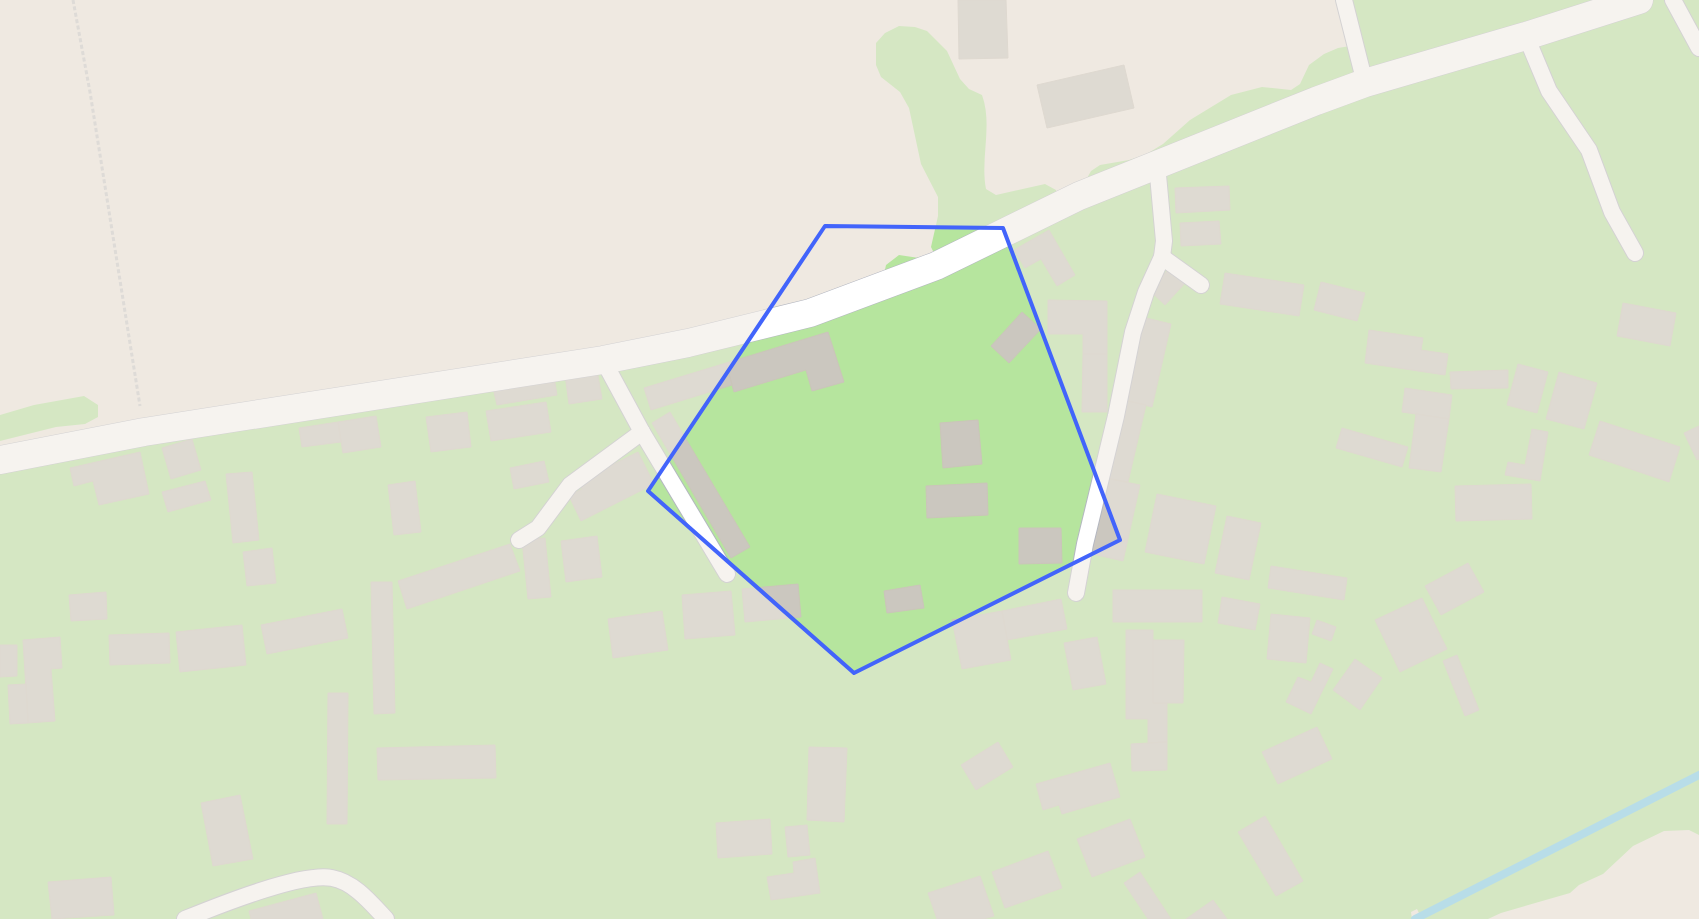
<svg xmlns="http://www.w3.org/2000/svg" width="1699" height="919" viewBox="0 0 1699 919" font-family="'Fira Sans Condensed',sans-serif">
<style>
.green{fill:#b6e59e}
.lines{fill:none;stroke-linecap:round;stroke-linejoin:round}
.stream{stroke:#75cff0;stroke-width:8}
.building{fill:#cbc7bf;stroke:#cbc5ba}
.lane-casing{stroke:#b4b7c1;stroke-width:18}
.secondary-casing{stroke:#b4b7c1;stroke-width:29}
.path{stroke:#c9c9c9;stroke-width:3;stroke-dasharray:4 2.5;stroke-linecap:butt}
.lane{stroke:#fff;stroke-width:16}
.secondary{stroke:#fff;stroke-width:28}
.marked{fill:none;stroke:#4264fb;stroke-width:4;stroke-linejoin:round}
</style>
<rect width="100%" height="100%" fill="#efe9e1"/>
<g class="green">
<path d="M1338,0H1699V835L1689,830L1664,831L1633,846L1603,874L1579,885L1570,893L1501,913L1488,919H1422L1417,909L1411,912L1412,919H0V448L35,456L808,309L883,279L886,265L899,255L919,258L922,263L936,257L931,247L938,216V197L921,164L909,108L900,92L881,77L876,65V43L885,33L899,26L915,27L927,31L947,51L960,79L969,89L982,95C993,125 980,158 986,189L996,195L1045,184L1056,190L1058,197L1086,180L1091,171L1100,165L1129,160L1145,155L1163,144L1190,120L1231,95L1262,87L1291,90L1300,84L1309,65L1324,54L1338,48L1356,45Z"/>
<path d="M84,396L98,405V417L85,424L56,427L0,441V415L34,405Z"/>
</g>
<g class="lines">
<path class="stream" d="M1415,919L1699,775"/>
</g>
<g class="building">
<path d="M958,0H1006L1008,58L959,59Z"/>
<path d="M1124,65L1134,108L1047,128L1037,85Z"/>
<path d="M1229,186L1230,210L1176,213L1175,188Z"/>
<path d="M1219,221L1221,244L1181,246L1180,223Z"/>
<path d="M1049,230L1075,275L1057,286L1041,259L1025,268L1014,250Z"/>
<path d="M1171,267L1187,281L1165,305L1149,290Z"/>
<path d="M1225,273L1304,285L1299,316L1220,304Z"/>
<path d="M1321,282L1365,293L1357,321L1314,310Z"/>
<path d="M1048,300L1107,301V354H1083V334H1048Z"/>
<path d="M1623,303L1676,313L1670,346L1617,336Z"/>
<path d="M1022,312L1041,329L1009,363L991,346Z"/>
<path d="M1142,317L1171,324L1152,407L1123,400Z"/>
<path d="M1369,330L1423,338L1421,350L1448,354L1445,375L1365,363Z"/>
<path d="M828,332L844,382L812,391L806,370L734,392L726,363Z"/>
<path d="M1083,354H1107V412H1082Z"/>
<path d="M726,363L732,385L651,410L644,388Z"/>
<path d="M1518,364L1548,372L1537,413L1507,405Z"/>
<path d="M597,370L602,399L569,404L565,375Z"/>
<path d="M1508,370V388L1451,389L1450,372Z"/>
<path d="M1559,372L1597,383L1584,429L1546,419Z"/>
<path d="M554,377L557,395L497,405L493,388Z"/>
<path d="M1405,388L1452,395L1449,419L1402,412Z"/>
<path d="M1123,400L1146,405L1128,482L1105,478Z"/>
<path d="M546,402L551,432L491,441L486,411Z"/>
<path d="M467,412L471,447L431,452L426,417Z"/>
<path d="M670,412L750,547L731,558L652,423Z"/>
<path d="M1416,414L1449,419L1441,472L1409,468Z"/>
<path d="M376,416L381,447L343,453L338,422Z"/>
<path d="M978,420L982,464L943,468L940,423Z"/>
<path d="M1600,421L1680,447L1669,482L1589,455Z"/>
<path d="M338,422L341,442L302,447L299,428Z"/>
<path d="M1699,426V459L1697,460L1684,433Z"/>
<path d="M1342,428L1408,447L1402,467L1336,448Z"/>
<path d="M1532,429L1548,432L1540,481L1505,475L1508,462L1525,465Z"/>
<path d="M192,439L201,470L171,479L162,448Z"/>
<path d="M140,452L149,494L99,505L93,481L74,486L70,468Z"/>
<path d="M638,452L654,484L581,521L569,496L582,489L578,482Z"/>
<path d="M544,461L549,482L514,489L510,468Z"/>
<path d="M252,472L259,540L233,543L226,474Z"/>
<path d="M1105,478L1140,485L1123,561L1088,553Z"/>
<path d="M205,481L211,500L168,512L162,492Z"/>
<path d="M415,481L421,532L394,535L388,485Z"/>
<path d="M987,483L988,515L927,518L926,486Z"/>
<path d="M1531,484L1532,519L1456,521L1455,486Z"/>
<path d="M1157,494L1216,506L1204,564L1145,552Z"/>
<path d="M1227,516L1261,523L1249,580L1215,573Z"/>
<path d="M1019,528H1061L1062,563L1019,564Z"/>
<path d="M597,536L602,577L566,582L561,541Z"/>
<path d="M545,538L551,597L528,599L522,540Z"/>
<path d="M510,544L520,571L407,609L398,581Z"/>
<path d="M272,548L276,583L247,586L243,552Z"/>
<path d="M1468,563L1484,592L1441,615L1425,586Z"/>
<path d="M1271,566L1347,578L1344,600L1268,588Z"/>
<path d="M371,582H392L395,713L374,714Z"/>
<path d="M798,584L801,617L745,622L742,589Z"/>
<path d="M920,585L924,608L887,613L884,591Z"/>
<rect x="1113" y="590" width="89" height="32"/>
<path d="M731,591L735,635L685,639L682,595Z"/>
<path d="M106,592L107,619L71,621L69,595Z"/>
<path d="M1222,597L1260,604L1255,630L1218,623Z"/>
<path d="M1422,598L1447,649L1400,672L1375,620Z"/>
<path d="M1061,599L1067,629L1007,640L1002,611Z"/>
<path d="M342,609L348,638L267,654L261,625Z"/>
<path d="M662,611L668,650L613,658L608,619Z"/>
<path d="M1002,611L1011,660L962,669L952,620Z"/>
<path d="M1271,614L1310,618L1306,663L1267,659Z"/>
<path d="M1317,620L1336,627L1331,641L1312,634Z"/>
<path d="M242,625L246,665L180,672L176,632Z"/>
<path d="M1126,630H1153V703H1167V742L1148,743V719H1126Z"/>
<path d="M169,633L170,663L110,665L109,635Z"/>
<path d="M60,637L62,668L51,669L55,721L28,723L23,640Z"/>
<path d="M1097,637L1106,684L1073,690L1064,643Z"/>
<path d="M1153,640H1184L1183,703H1153Z"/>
<path d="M0,645H17V676L0,677Z"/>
<path d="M1457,655L1479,710L1465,716L1443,661Z"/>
<path d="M1355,659L1382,678L1360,710L1333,690Z"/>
<path d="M1320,663L1333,669L1311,714L1286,702L1298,677L1311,682Z"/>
<path d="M26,684L28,723L10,724L8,685Z"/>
<path d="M328,693H348L347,824H327Z"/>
<path d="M1317,727L1332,759L1278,784L1262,752Z"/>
<path d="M998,742L1013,767L976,790L961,765Z"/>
<path d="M1167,742V770L1132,771L1131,744Z"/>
<path d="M495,745L496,778L378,780L377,748Z"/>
<path d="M809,747L847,748L844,822L807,820Z"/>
<path d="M1110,763L1120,797L1062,814L1059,805L1043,810L1036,784Z"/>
<path d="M240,795L253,859L213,866L201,803Z"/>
<path d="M1265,816L1303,881L1276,896L1238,832Z"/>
<path d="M770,819L772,854L718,858L716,823Z"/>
<path d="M1130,819L1145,857L1092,877L1077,839Z"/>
<path d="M807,825L810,855L788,857L785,827Z"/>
<path d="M1048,851L1062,888L1005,908L992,872Z"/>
<path d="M815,858L820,893L771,900L767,877L794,873L793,862Z"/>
<path d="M1140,872L1171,919H1148L1124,883Z"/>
<path d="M980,876L994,916L984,919H937L928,893Z"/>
<path d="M111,877L114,915L52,919L48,882Z"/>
<path d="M316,893L323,919H251L249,911Z"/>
<path d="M1213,900L1227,919H1186Z"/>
</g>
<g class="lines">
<defs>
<g id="lane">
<path d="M1344,0L1365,83"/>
<path d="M1673,0L1699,48"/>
<path d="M1526,36L1549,91L1589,150L1612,212L1635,253"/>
<path d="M1162,257L1201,285"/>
<path d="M603,360L642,432L727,574"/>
<path d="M519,540L538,528L570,485L642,432"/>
<path d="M1076,593L1085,544L1116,416L1133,332L1146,292L1162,257L1164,241L1157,164"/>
<path d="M185,919C217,906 301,872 332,878C354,882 371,903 386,919"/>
</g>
<path id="secondary" d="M0,460L144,432L603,360L688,343L810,313L936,266L1079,196L1316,101L1365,83L1526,36L1639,0"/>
</defs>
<use href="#lane" class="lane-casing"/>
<use href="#secondary" class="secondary-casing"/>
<path class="path" d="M73,0L90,92L140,406"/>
<use href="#lane" class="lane"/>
<use href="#secondary" class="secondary"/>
</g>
<path d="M0 0H1699V919H0ZM825,226L1003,228L1120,540L854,673L648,491Z" fill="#efe9e1" fill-opacity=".55" fill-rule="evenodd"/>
<path class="marked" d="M825,226L1003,228L1120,540L854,673L648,491Z"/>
</svg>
